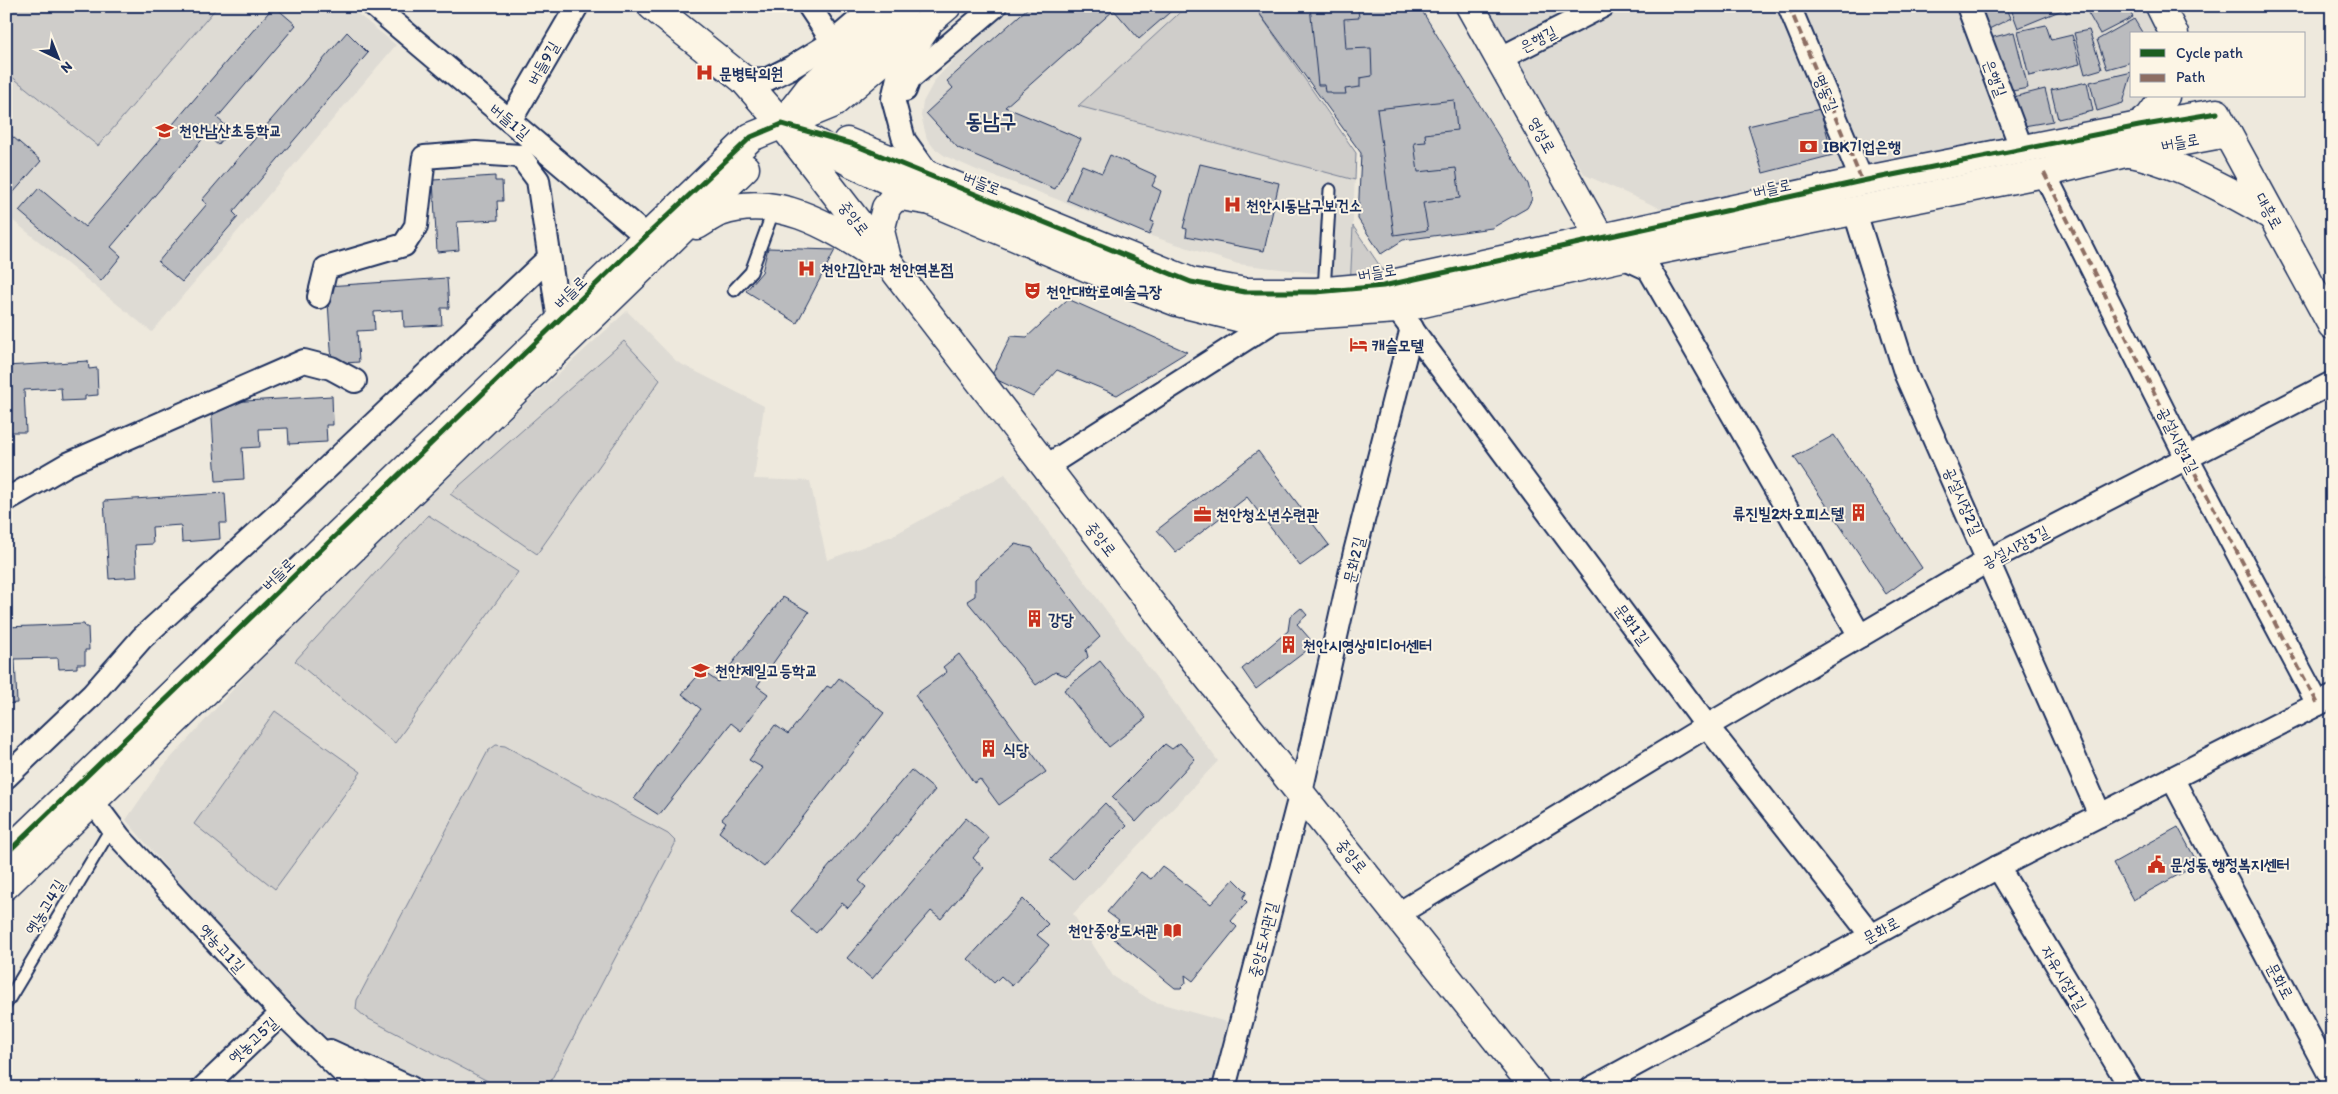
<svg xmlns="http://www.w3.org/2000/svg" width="2338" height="1094" viewBox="0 0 2338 1094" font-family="Itim,'Poor Story',sans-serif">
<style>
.built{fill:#dedbd4}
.green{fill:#cfcdca;stroke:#757e94}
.building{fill:#babbbe;stroke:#1b2f5e}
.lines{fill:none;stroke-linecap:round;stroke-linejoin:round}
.lane-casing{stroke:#1b2f5e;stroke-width:15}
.street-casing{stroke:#1b2f5e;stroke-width:26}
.secondary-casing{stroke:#1b2f5e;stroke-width:31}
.lane{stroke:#fcf5e5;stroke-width:11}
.street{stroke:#fcf5e5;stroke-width:22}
.secondary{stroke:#fcf5e5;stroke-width:28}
.quiet{stroke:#8d6e63;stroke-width:4;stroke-dasharray:8 4;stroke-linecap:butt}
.cycleway-casing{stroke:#fcf5e5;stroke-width:8}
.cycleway{stroke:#1b5e20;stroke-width:5}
.labels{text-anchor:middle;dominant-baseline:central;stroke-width:4;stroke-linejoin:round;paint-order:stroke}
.street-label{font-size:16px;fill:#1b2f5e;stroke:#fcf5e5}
.poi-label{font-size:16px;font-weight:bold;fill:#1b2f5e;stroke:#fcf5e5;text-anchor:start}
.district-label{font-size:21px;font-weight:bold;fill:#1b2f5e;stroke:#fcf5e5}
</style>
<rect width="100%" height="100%" fill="#eee9dd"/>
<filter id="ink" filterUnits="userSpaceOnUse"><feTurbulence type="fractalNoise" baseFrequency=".02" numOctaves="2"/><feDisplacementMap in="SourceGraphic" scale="10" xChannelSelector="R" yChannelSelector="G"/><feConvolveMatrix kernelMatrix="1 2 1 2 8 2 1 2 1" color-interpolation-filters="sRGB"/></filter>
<g filter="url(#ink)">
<g class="built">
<path d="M6,6H348L396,45L152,332L6,215Z"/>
<path d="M1012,6H1250L1356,153L1350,289L1331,275L1238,264L1151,236L1028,188L979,171L945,156L934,148L927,139L921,116L923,102L935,80L967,46Z"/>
<path d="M1484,6H2149L2163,34H2132V96H2145L2136,118L1671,213L1585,175L1514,64Z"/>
<path d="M627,311L677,362L764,406L754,479L810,481L827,560L892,536L1005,474L1218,761L1073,914L1113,976L1152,1001L1230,1023L1211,1088H433L343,1046L296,1020L126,820L161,769L333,579Z"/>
</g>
<g class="green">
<path d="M6,6H218L98,146L6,72Z"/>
<path d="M1187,6H1254L1356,153L1355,180L1078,106Z"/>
<path d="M1353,226L1392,284L1350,289Z"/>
<path d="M624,341L660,380L537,554L450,494Z"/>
<path d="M428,515L518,572L395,743L295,661Z"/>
<path d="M275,711L361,772L275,889L194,824Z"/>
<path d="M496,745L505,746L668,834L676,842L547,1088H501L365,1017L356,1009L357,1000L488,751Z"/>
</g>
<g class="building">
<path d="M274,6L296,25L217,118L231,130L218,145L206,135L111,247L121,256L101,281L19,211L39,188L85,227Z"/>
<path d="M1030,6H1177L1139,39L1114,10L1005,107L1081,139L1055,189L958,148L926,113L953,88L947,81Z"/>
<path d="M1254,6H1419L1528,184L1532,199L1527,208L1492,228L1403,240L1381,254L1358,219L1361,153Z"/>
<path d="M1310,6H1385L1358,10L1359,18L1344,19L1346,49L1371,48L1372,76L1360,78V87L1345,89L1346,94H1332L1331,92H1325L1324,85H1318Z"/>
<path d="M1976,6H2006L2011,18L1985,31Z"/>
<path d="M2010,6H2060L2062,10L2018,28Z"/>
<path d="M2063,6H2078L2066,13Z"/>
<path d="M2084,6H2126L2133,17L2100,34Z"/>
<path d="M2134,19L2143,34H2132V62L2107,69L2097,40Z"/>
<path d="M2046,25L2051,40L2072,35L2080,64L2029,76L2018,31Z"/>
<path d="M2089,30L2102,69L2085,74L2074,33Z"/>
<path d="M347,32L368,53L233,212L238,217L182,282L158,262L207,204L202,200Z"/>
<path d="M2014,32L2028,88L2007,92L1990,38Z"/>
<path d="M2132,72L2123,103L2097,111L2090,82Z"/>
<path d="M2087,82L2093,111L2058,119L2051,90Z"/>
<path d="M2045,89L2053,121L2024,126L2013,97Z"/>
<path d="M1454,100L1457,130L1425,134L1426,142L1414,143L1418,172L1456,168L1460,198L1423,203L1428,230L1394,235L1377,109Z"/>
<path d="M1820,109L1833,155L1763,173L1748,126Z"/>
<path d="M6,131L41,161L6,201Z"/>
<path d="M1110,155L1157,176L1152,186L1161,191L1151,221L1154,222L1149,235L1067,200L1082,165L1102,173Z"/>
<path d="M1200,164L1279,183L1264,251L1186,236L1187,229L1183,228Z"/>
<path d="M495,176V181H502L503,201H497L498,220L457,222L459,250L437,252L433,180Z"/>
<path d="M768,248L835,250L797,323L746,291L762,272Z"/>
<path d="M447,278L449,308H441L442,325L404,327L403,310L374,312L375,330L357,331L359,362L332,364L327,286Z"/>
<path d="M1068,299L1187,352L1117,395L1057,370L1033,397L991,377L1011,336L1027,337Z"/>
<path d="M88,361L89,369L97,368L98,395L85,396V400L62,401L61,388L24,390L26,432H11V438H6V366Z"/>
<path d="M332,396L333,425H326L327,442L289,444L288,428L259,429L260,447L242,448L244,479L216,481L211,403Z"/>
<path d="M1834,435L1922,568L1886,594L1794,457Z"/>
<path d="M1258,451L1329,545L1300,566L1247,497L1176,552L1157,530Z"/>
<path d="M225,493L227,523H219L220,539L182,542L181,525L152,527L153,544L135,545L137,577L109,579L104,501Z"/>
<path d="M1015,544L1032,548L1100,637L1086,650L1088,657L1067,676L1055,672L1036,685L967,601L975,596V579Z"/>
<path d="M2332,573V584L2327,576Z"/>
<path d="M783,597L809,612L757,686L768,694L741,731L731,723L659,815L634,799L701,709L682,694L702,671L718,682Z"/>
<path d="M1301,608L1307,615L1297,624L1310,639L1306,651L1256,689L1242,669L1288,631L1290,617Z"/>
<path d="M84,624L85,627H88L89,650H85V664H77V668L59,669L58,658L15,659L17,703L6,704V627Z"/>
<path d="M959,654L1046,772L999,805L980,779L974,783L915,695L947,672L943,667Z"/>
<path d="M1100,661L1146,718L1109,747L1064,690Z"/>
<path d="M839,678L884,713L764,867L719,832L726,822L722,819L763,768L749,760L775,725L788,734L827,686L831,688Z"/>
<path d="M1180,743L1195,759L1136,822L1112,797L1165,744L1172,749Z"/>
<path d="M911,770L935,790L859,881L866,887L848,908L842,903L816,933L791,911Z"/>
<path d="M1105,803L1127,826L1073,880L1050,860Z"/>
<path d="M966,818L989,838L973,858L984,868L941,919L931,911L872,979L847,958Z"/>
<path d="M2178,827L2198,864L2133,900L2113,863Z"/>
<path d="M1162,866L1211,904L1234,879L1247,892L1243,898L1247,902L1231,921L1237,927L1193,981L1185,975L1186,983L1181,988H1175L1107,933L1119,921L1107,912L1141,872L1151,879Z"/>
<path d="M1023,899L1048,924L1037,935L1049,945L1012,986L1001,976L994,983L968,959Z"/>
</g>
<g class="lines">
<defs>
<g id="lane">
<path d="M734,290L751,272L774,209"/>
<path d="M1324,291L1330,190"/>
<path d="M6,1004L112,827"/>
</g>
<g id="street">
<path d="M374,6L646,236"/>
<path d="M809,6L833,42"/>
<path d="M1789,6L1862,181"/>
<path d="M1968,6L2022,150"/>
<path d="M928,30L899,73L893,99L904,140L929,175"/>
<path d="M1499,59L1603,6"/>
<path d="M744,80L768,79L792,67L833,42L875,6"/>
<path d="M905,90L909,79L995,6"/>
<path d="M510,121L577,6"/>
<path d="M2044,173L2187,458L2318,704"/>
<path d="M1854,209L1906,375L2100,815"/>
<path d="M1623,257L1649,269L1860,636"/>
<path d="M319,297L326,268L404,245L416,226L424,157L476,153L520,156L538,180L559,321"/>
<path d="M1397,309L1707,726L1871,935"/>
<path d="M1045,467L1280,317"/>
<path d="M6,500L68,464L304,361L331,368L355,381"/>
<path d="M6,777L92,695L142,638L288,505L549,258"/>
<path d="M2172,778L2332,1079"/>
<path d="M93,802L120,838L282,1013L359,1088"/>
<path d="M1998,867L2131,1088"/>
<path d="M1398,914L1707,726L1989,560L2332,383"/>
<path d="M330,1051L411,1088"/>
<path d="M203,1088L282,1013"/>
<path d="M1224,1088L1301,792L1355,552L1412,328"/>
<path d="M1592,1088L1998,867L2332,697"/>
</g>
<g id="secondary">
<path d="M652,6L744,80L782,124L1203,671L1535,1088"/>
<path d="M1470,6L1600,238L1614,249"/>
<path d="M2160,6L2174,34"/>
<path d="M2219,118L2332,325"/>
<path d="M782,124L854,164L931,201L1091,269L1177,302L1245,319L1397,309L1623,257L2044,173L2146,148L2227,133"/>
<path d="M782,124L809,89L905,6"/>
<path d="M2139,126L2150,117L2165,96"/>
<path d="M847,142L1191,282L1245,292H1316L1383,286L1862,181L2139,126L2217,113"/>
<path d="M2129,153C2173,160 2233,193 2272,216"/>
<path d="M697,225C704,221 712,215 720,212C776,193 828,225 873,254"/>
<path d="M887,259L880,231L886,208L892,200L901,196L925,200"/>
<path d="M6,854L751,137L832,104L947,6"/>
<path d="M6,885L745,168"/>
</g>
</defs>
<use href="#lane" class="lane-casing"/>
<use href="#street" class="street-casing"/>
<use href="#secondary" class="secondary-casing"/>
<use href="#lane" class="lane"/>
<use href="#street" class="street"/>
<use href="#secondary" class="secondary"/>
<g class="quiet">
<path d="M1789,6L1862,181"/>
<path d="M2044,173L2187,458L2318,704"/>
</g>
<defs>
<path id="cycleway" d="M6,854L646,236L751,137L782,124L852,144L1191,282L1245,292H1316L1383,286L1862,181L2139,126L2217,113"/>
</defs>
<use href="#cycleway" class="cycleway-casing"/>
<use href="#cycleway" class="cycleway"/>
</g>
</g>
<defs>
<symbol id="hospital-bare" viewBox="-9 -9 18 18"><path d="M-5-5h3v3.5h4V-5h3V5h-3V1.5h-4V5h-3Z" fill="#c8321e" stroke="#fcf5e5" stroke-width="2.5" paint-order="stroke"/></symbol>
<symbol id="school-bare" viewBox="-9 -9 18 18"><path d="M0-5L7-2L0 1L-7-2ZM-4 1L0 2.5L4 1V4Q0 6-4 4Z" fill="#c8321e" stroke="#fcf5e5" stroke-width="2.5" paint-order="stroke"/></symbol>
<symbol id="bank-bare" viewBox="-9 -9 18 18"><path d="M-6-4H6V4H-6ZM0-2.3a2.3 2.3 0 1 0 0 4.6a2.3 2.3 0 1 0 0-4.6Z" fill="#c8321e" stroke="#fcf5e5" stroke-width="2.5" paint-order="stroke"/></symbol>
<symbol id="theatre-bare" viewBox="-9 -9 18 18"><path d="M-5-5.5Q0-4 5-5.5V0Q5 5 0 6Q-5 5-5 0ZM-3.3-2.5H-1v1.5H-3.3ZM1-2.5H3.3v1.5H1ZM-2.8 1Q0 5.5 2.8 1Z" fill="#c8321e" stroke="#fcf5e5" stroke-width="2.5" paint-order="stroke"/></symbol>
<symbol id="hotel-bare" viewBox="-9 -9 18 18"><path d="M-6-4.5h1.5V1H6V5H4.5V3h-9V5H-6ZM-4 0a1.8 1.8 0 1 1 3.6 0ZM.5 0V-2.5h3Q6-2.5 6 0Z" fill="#c8321e" stroke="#fcf5e5" stroke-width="2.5" paint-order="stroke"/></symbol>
<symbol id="building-bare" viewBox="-9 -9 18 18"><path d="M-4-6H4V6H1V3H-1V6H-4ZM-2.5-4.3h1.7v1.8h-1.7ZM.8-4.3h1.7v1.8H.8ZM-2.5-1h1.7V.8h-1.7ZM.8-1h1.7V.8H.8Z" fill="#c8321e" stroke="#fcf5e5" stroke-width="2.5" paint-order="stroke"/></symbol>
<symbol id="office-bare" viewBox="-9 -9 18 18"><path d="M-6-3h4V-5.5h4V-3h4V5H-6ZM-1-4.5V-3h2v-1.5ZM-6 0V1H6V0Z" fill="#c8321e" stroke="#fcf5e5" stroke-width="2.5" paint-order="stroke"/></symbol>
<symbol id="civic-bare" viewBox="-9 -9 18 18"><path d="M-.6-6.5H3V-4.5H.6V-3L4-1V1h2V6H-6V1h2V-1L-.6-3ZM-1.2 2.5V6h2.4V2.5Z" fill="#c8321e" stroke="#fcf5e5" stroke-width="2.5" paint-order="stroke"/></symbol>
<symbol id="library-bare" viewBox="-9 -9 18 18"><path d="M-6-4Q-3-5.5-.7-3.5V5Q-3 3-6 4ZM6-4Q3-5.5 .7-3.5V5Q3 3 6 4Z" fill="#c8321e" stroke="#fcf5e5" stroke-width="2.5" paint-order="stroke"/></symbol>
</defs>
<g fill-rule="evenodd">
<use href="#hospital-bare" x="692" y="60" width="25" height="25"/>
<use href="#school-bare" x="152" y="118" width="25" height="25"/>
<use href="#bank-bare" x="1796" y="134" width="25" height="25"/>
<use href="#hospital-bare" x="1220" y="192" width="25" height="25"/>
<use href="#hospital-bare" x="794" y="256" width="25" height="25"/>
<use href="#theatre-bare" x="1020" y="278" width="25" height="25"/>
<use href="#hotel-bare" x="1346" y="332" width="25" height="25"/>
<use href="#building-bare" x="1846" y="500" width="25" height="25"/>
<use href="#office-bare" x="1190" y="502" width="25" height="25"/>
<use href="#building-bare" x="1022" y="606" width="25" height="25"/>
<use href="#building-bare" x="1276" y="632" width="25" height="25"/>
<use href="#school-bare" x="688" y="658" width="25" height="25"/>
<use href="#building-bare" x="976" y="736" width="25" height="25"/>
<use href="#civic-bare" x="2144" y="852" width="25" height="25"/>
<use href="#library-bare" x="1160" y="918" width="25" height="25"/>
</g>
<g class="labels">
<g class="street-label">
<text transform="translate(1538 39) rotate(-27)">은행길</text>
<text transform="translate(543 63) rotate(-60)">버들9길</text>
<text transform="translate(1995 78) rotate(69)">은행길</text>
<text transform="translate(1826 93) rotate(67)">명동길</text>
<text transform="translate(510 121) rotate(40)">버들1길</text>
<text transform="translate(1542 135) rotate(61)">영성로</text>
<text transform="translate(2180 142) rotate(-10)">버들로</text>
<text transform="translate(982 183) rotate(22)">버들로</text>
<text transform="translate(1772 188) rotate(-12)">버들로</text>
<text transform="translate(2269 211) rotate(61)">대흥로</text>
<text transform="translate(854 218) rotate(53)">중앙로</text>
<text transform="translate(1377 272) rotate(-9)">버들로</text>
<text transform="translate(570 292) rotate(-44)">버들로</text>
<text transform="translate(2178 440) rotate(63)">공설시장1길</text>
<text transform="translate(1963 501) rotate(66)">공설시장2길</text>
<text transform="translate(1101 539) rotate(52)">중앙로</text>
<text transform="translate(2015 547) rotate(-28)">공설시장3길</text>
<text transform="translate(1354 560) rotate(-77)">문화2길</text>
<text transform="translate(278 574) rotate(-44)">버들로</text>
<text transform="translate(1632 624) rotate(53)">문화1길</text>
<text transform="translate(1352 856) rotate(51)">중앙로</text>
<text transform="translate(45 907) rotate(-59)">옛농고4길</text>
<text transform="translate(1881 930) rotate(-28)">문화로</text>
<text transform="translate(1263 940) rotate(-76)">중앙도서관길</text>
<text transform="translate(222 948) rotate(47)">옛농고1길</text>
<text transform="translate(2064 978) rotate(59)">자유시장1길</text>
<text transform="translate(2280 981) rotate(62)">문화로</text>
<text transform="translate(253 1040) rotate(-43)">옛농고5길</text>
</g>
<g class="poi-label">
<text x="719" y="73">문병탁의원</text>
<text x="179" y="130">천안남산초등학교</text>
<text x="1823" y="146">IBK기업은행</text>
<text x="1246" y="205">천안시동남구보건소</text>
<text x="821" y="269">천안김안과 천안역본점</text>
<text x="1046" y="291">천안대학로예술극장</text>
<text x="1372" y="345">캐슬모텔</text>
<text x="1844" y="513" text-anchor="end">류진빌2차오피스텔</text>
<text x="1216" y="514">천안청소년수련관</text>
<text x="1048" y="619">강당</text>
<text x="1303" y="645">천안시영상미디어센터</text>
<text x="715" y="670">천안제일고등학교</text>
<text x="1003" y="749">식당</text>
<text x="2170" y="864">문성동 행정복지센터</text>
<text x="1158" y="930" text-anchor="end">천안중앙도서관</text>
</g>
<g class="district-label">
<text x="991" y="120">동남구</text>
</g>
</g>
<rect width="2338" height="1094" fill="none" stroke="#fcf5e5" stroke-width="25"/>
<rect x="12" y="12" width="2313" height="1069" fill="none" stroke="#1b2f5e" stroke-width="2" filter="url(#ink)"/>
<rect x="2130" y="32" width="175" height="65" fill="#fcf5e5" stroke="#a2a6af"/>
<rect x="2140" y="49" width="25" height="8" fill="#1b5e20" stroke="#a2a6af"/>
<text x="2176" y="58" font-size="15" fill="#1b2f5e">Cycle path</text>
<rect x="2140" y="74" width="25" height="8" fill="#8d6e63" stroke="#a2a6af"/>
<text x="2176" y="82" font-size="15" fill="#1b2f5e">Path</text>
<g transform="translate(58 58) rotate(137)" stroke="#fcf5e5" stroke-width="4" paint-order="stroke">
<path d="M0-4L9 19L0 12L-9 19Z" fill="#1b2f5e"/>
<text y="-8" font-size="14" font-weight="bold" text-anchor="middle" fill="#1b2f5e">N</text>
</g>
</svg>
